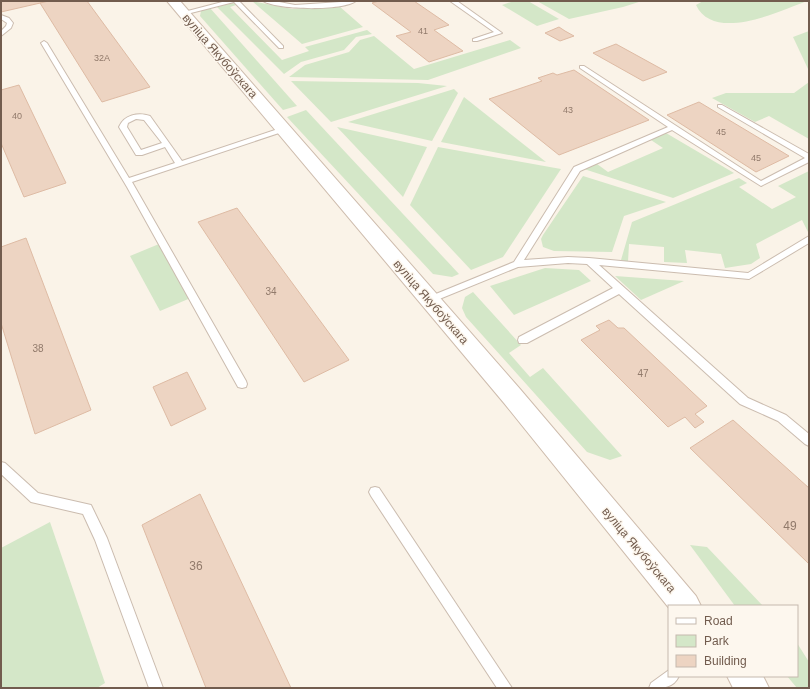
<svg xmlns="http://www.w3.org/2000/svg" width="810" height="689" viewBox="0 0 810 689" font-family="Helvetica,sans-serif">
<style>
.green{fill:#d4e7c8}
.building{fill:#edd4c2;stroke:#debba4}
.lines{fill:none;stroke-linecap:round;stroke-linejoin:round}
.service-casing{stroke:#cbbcaf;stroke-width:2}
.secondary-casing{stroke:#cebcad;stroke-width:2}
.service{fill:#fff;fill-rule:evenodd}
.secondary{fill:#fff;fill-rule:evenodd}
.labels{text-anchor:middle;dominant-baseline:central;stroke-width:3;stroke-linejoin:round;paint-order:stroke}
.far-number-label{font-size:9px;fill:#917a6b}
.number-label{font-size:10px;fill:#917a6b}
.street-label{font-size:12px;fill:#725c4e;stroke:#fdf7ee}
.near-number-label{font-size:12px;fill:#917a6b}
</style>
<rect width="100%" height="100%" fill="#faf3e8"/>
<g class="green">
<path d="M252,1L292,9L339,6L363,27L302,44Z"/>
<path d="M514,1H528L559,19L537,26L502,5Z"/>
<path d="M537,1H642L623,7L569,19Z"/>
<path d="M703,1H807C780,11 714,43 696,5Z"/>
<path d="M233,3L236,5L230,7L282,60L309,51L305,47L367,30L372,34L356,37L344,50L301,62L284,74L217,7Z"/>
<path d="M210,8L297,106L283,110L200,16L201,11Z"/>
<path d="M809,31V71L793,37Z"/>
<path d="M374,36L414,69L510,40L521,48L428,80L289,77L305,65L349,52L360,40Z"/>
<path d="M291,81L418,83L447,86L331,122Z"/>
<path d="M809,82V139L769,116L755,122L712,98L726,93H794Z"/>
<path d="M454,89L458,93L432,141L348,122Z"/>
<path d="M464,97L546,162L441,142Z"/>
<path d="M306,110L459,274L452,277L433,274L287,117Z"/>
<path d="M337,127L427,147L403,197Z"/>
<path d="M666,133L734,173L673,198L584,169L597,164L608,172L663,148L651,140Z"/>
<path d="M438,147L561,169L503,257L471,270L410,205Z"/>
<path d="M809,171V231L808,232L802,220L756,244L760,258L751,264L725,268L721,254L685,250L687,263L664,262V247L629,244L628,262L621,260L632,222L739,178L747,183L739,187L772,209L796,197L778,186Z"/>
<path d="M583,176L666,202L624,216L612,252L554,251L543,247L541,239L543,235Z"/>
<path d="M159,244L193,297L160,311L130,256Z"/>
<path d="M545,268L579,270L591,281L514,315L490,286Z"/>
<path d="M615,276L684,281L641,300Z"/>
<path d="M473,292L521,345L509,353L530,377L543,368L622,456L610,460L587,452L466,317L462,308L465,297Z"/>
<path d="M50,522L105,683L97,688H1V548Z"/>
<path d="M690,545L707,547L763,606H735Z"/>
<path d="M797,643L809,662V688H797L787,676H797Z"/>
</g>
<g class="building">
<path d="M1,1H49L1,12Z"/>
<path d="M49,1H87L150,87L102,102L40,3Z"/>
<path d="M379,1H414L449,25L434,30L463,51L429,62L396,36L411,32L372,3Z"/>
<path d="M559,27L565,31L574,36L560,41L545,33Z"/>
<path d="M616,44L667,72L643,81L593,53Z"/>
<path d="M574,70L649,120L559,155L489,99L542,81L538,78L553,73L557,75Z"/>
<path d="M19,85L66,183L24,197L1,143V90Z"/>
<path d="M699,102L789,156L756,172L667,115Z"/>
<path d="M237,208L349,360L304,382L198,222Z"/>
<path d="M26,238L91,410L35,434L1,323V247Z"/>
<path d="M609,320L618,328H624L707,406L695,414L704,422L695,428L685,417L668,427L581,340L600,330L596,326Z"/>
<path d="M187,372L206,409L171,426L153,387Z"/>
<path d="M733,420L809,488V564L690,448Z"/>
<path d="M200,494L291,688H206L142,525Z"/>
</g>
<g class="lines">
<defs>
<g id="service">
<path d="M226,1H239L283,46V48H279L234,2L183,15L180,13Z"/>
<path d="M263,1H274L295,5L356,1C342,11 278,10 263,1Z"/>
<path d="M450,1H457L502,33L477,41H473V39L494,32Z"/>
<path d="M1,15L9,18L13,23L11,28L1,36V31L6,26L7,23L1,19Z"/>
<path d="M44,41L47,43L129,178L175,163L165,147L142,155H136L119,127C124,115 138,112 150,116L182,161L281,128H287L288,130L132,182L246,381L247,384L246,387L242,388L238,387L127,187L41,43ZM136,119L144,120L162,143L141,150L127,127L128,123Z"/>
<path d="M580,66H584L761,181L805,158L718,107V105H722L809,154V162L761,186L672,130L580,171L524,260L568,257L589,258L748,273L809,236V243L749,279L599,265L748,398L786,415L809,434V446L805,444L778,421L740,404L619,294L527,343H519L518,340L519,337L613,288L587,264L568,263L518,267L432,302H426L424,300L426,298L514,262L574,167L668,127L580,68Z"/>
<path d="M1,462L5,463L38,493L91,505L107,538L163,688H149L95,540L83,514L31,502L1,474Z"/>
<path d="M375,487L379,488L512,688H497L371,496L369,492L371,488Z"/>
<path d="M669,670V676H679C673,689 661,688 649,688L651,683Z"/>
</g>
<g id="secondary">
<path d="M167,1H180L520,389L696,596L701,606H669V608L504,403Z"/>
<path d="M727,676H763L769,688H733Z"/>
</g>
</defs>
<use href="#service" class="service-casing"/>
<use href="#secondary" class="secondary-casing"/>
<use href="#service" class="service"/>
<use href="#secondary" class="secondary"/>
</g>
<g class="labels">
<g class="far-number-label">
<text x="423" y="31">41</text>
<text x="102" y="58">32А</text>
<text x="568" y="110">43</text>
<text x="17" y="116">40</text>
<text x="721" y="132">45</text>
<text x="756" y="158">45</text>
</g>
<g class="number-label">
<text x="271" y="291">34</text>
<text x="38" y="348">38</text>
<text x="643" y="373">47</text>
</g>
<g class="street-label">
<text transform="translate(220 56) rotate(49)">вуліца Якубоўскага</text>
<text transform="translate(431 302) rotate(49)">вуліца Якубоўскага</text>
<text transform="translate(639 550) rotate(50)">вуліца Якубоўскага</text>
</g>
<g class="near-number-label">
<text x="790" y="526">49</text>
<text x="196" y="566">36</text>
</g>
</g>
<rect width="810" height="689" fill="none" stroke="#725c4e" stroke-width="4"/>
<rect x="668" y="605" width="130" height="72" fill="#fdf7ee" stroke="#c5b9ae"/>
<rect x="676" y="618" width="20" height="6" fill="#ffffff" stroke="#c5b9ae"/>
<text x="704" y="625" font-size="12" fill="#725c4e">Road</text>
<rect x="676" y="635" width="20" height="12" fill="#d4e7c8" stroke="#c5b9ae"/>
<text x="704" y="645" font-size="12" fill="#725c4e">Park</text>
<rect x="676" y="655" width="20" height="12" fill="#edd4c2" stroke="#c5b9ae"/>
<text x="704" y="665" font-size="12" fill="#725c4e">Building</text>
</svg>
